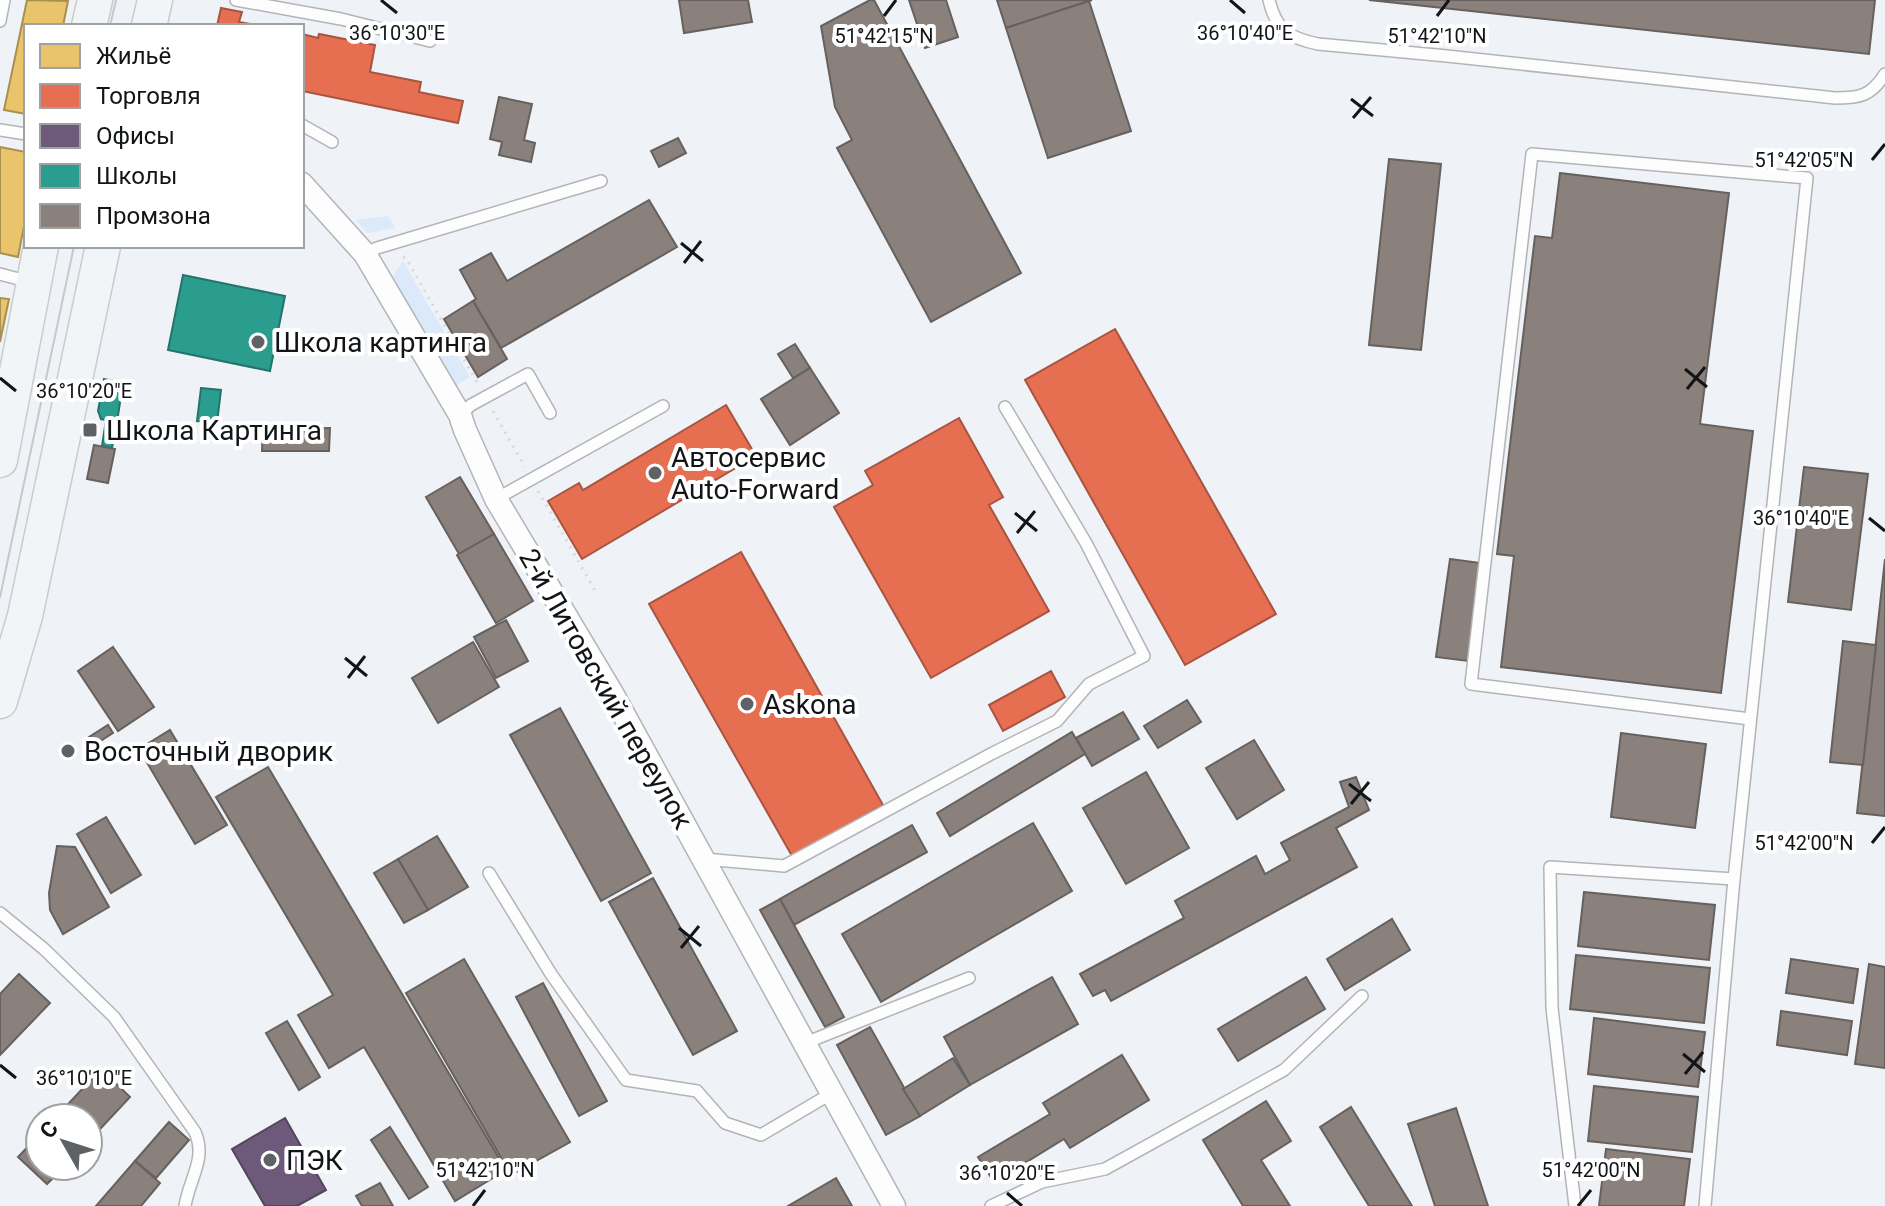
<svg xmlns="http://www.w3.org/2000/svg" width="1885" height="1206" viewBox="0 0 1885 1206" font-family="Roboto,sans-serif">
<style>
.green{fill:#dce9f9}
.homes{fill:#e9c46a;stroke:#a89051;stroke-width:2}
.shops{fill:#e76f51;stroke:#a75440;stroke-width:2}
.offices{fill:#6d597a;stroke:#52455c;stroke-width:2}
.schools{fill:#2a9d8f;stroke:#23746b;stroke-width:2}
.industry{fill:#8a817c;stroke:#66615e;stroke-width:2}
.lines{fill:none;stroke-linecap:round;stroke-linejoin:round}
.lane-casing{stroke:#b2b4b7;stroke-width:14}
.street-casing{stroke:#b2b4b7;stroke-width:25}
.primary-casing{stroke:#cacbcd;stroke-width:37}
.path{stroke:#d7d8da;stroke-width:3;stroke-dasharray:2 6;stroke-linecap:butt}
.lane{stroke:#fdfdfe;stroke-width:11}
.street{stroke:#fdfdfe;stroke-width:22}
.primary{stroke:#f2f5f8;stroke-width:34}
.tram{stroke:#c7c8c8;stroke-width:2}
.ticks{fill:none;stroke:#121517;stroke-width:3}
.poi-dot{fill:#5f6265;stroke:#fff;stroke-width:3}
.labels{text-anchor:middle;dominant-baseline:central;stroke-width:8;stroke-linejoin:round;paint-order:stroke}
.poi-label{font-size:28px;fill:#121517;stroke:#fff;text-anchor:start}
.street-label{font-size:28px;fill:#121517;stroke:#fff}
.ticks-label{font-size:20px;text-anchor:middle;fill:#121517;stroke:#fff;stroke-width:8;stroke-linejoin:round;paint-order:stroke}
</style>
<rect width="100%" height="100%" fill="#eff2f6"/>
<g class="green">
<path d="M388,216L395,228L367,233L356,220Z"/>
<path d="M403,261L470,377L452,388L391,279Z"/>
</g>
<g class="homes">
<path d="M27,0L68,1L63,26H26V114L4,110Z"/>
<path d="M0,147L26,152V216L18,257L0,253Z"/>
<path d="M0,298L9,299L0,342Z"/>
</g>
<g class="shops">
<path d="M221,8L242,12L239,22L261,26H217Z"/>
<path d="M302,34L318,38L319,34L375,45L370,72L421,82L419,92L463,101L458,123L302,91Z"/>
<path d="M1115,329L1276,614L1185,665L1025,380Z"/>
<path d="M726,405L756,456L582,559L548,501L579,483L583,490Z"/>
<path d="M959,418L1003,497L989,505L1049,611L931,678L834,507L873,485L865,471Z"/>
<path d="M741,552L883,805L792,856L649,604Z"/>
<path d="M1051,671L1065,697L1003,731L989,705Z"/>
</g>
<path class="offices" d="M285,1118L326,1190L297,1206H265L232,1149Z"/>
<g class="schools">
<path d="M183,275L285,296L270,371L168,350Z"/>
<path d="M104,379L123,383L117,422L101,419L98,411Z"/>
<path d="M201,388L221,390L217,423L197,421Z"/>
<path d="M106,420L117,422L112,448L102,446Z"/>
</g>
<g class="industry">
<path d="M679,0H748L752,22L684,33Z"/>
<path d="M870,0H874L1021,273L931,322L837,148L852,140L835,107L821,26Z"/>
<path d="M909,0H946L958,37L925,48Z"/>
<path d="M997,0H1092L1006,28Z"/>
<path d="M1369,0H1875L1869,54Z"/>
<path d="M1089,1L1131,131L1048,158L1006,28Z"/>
<path d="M499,97L532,104L524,140L535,143L531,162L499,155L502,142L490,139Z"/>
<path d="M678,138L686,153L659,167L651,151Z"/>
<path d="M1389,159L1441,164L1421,350L1369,345Z"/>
<path d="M1560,173L1729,193L1700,424L1753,431L1721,693L1501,667L1514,556L1497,554L1535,236L1552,238Z"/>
<path d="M649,200L677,247L501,348L473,301L476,299L460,270L491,253L507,281Z"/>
<path d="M473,301L507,359L478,377L444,319Z"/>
<path d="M795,344L810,368L793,378L778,354Z"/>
<path d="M810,368L839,413L790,445L761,399Z"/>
<path d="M330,428L329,451H262L263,429Z"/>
<path d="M94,445L115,449L108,483L87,479Z"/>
<path d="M1804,467L1868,474L1851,610L1788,602Z"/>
<path d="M460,477L494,534L459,554L426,497Z"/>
<path d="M494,534L533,601L496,623L457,555Z"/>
<path d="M1450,559L1481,563L1468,661L1436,657Z"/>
<path d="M1885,559V816L1857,813Z"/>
<path d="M506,620L528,661L496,678L474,637Z"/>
<path d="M1843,641L1876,645L1863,765L1830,762Z"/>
<path d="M473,642L499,687L438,723L412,678Z"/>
<path d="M113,647L154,707L118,731L78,671Z"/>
<path d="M1187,700L1201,722L1158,748L1144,726Z"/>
<path d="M560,708L651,873L601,901L510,735Z"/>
<path d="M1123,712L1139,739L1092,766L1076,738Z"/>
<path d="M108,725L113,733L94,745L89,737Z"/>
<path d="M170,730L227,825L195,844L139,749Z"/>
<path d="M1072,732L1085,754L950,836L937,813Z"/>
<path d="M1621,733L1706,744L1695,828L1611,817Z"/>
<path d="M1254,740L1284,790L1237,819L1206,768Z"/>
<path d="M268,767L506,1170L455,1201L364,1047L329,1068L298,1015L333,995L216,797Z"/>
<path d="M1146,772L1189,848L1126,884L1083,808Z"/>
<path d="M1356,777L1369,810L1336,828L1357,867L1111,1001L1105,990L1093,996L1080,974L1184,918L1175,901L1256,856L1265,874L1290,860L1281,843L1349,807L1340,782Z"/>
<path d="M106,817L141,875L111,893L77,834Z"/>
<path d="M1033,823L1072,891L881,1002L842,934Z"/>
<path d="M912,825L927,852L794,925L780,899Z"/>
<path d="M437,836L468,887L428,910L398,859Z"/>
<path d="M57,846L75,847L109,907L63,934L50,910L49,893Z"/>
<path d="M398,859L428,910L404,923L374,873Z"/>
<path d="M653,878L737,1031L693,1055L609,902Z"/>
<path d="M1584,892L1715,905L1709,960L1578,946Z"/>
<path d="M780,899L844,1017L825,1027L760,910Z"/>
<path d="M1392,919L1410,950L1345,990L1327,959Z"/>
<path d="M1576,955L1710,968L1704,1023L1570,1009Z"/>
<path d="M464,959L570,1142L511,1175L406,993Z"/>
<path d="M1791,959L1858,969L1853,1003L1786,993Z"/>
<path d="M1869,964L1885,967V1068L1855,1064Z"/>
<path d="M19,974L50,1003L0,1055V994Z"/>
<path d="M1052,977L1078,1024L970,1085L944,1037Z"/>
<path d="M1306,977L1325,1009L1238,1061L1218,1029Z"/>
<path d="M543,983L607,1101L579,1116L516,997Z"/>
<path d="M1781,1011L1852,1021L1847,1055L1777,1045Z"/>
<path d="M1594,1018L1705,1032L1698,1087L1588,1074Z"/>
<path d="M287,1021L320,1077L299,1090L266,1033Z"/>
<path d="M870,1027L920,1116L886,1135L837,1045Z"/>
<path d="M1122,1055L1149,1100L1070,1148L1064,1139L994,1182L978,1157L1050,1114L1043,1103Z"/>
<path d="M953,1058L970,1085L920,1116L903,1089Z"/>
<path d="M101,1069L130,1097L88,1142V1118H55Z"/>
<path d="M1594,1086L1698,1097L1692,1152L1588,1141Z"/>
<path d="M1266,1101L1291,1141L1261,1160L1290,1206H1243L1203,1140Z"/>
<path d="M1351,1107L1412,1206H1369L1320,1127Z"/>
<path d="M1456,1108L1488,1206H1435L1408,1124Z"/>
<path d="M169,1122L189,1140L156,1178L135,1161Z"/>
<path d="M390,1127L428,1187L409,1199L371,1140Z"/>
<path d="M40,1134V1166H65L47,1184L18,1157Z"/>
<path d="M1606,1149L1690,1159L1684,1206H1599Z"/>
<path d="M135,1161L160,1183L141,1206H96Z"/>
<path d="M836,1178L852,1206H788Z"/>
<path d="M380,1183L393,1206H362L356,1196Z"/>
</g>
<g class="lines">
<defs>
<g id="lane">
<path d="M236,0L341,19L430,41"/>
<path d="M1269,0C1276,30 1289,38 1318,44L1447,56L1835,98C1860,98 1871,96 1885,74"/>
<path d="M0,21L4,0"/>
<path d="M302,125L332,142"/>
<path d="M0,130L26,134"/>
<path d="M365,254L377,248L601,181"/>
<path d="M0,274L30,282"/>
<path d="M460,415L471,405L528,374L550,413"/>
<path d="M496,499L663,406"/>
<path d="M704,859L784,866L991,754L1057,721L1089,684L1144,656L1086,543L1005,407"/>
<path d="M489,873L551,974L626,1080L697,1091L725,1123L761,1135L832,1093"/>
<path d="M0,913L44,949L114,1017L195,1132C207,1159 189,1179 185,1206"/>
<path d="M805,1043L969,978"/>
<path d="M991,1206L1042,1182L1105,1169L1284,1070L1362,996"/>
<path d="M1575,1206L1552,1008L1550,867L1734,879"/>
<path d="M1705,1206L1734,879L1807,178L1532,154L1471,684L1750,719"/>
</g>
<path id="street" d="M302,184L365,254L460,415L465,430L496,499L613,695L894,1206"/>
<g id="primary">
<path d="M89,26L95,0"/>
<path d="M149,26L155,0"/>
<path d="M0,460L41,246"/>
<path d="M0,701L25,616L103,246"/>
</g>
</defs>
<use href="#lane" class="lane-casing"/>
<use href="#street" class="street-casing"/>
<use href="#primary" class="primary-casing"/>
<g class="path">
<path d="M403,257L406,258L478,384"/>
<path d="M493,411L525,467"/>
<path d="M538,491L596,592"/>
</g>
<use href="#lane" class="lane"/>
<use href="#street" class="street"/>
<use href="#primary" class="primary"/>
<g class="tram">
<path d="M110,26L116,0"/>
<path d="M0,597L74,246"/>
</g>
</g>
<path class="ticks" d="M381,0L397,13M1230,0L1245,13M884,16L896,0M1437,16L1449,0M1351,99L1373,116M1353,118L1371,97M1872,160L1885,144M681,243L703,261M684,263L701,241M1685,369L1707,387M0,378L16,391M1687,389L1705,367M1015,513L1037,531M1869,518L1885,531M1017,533L1035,511M345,658L367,676M348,678L365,656M1349,784L1371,801M1351,804L1369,782M1872,843L1885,827M679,928L701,946M681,948L699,926M1683,1054L1705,1072M0,1065L16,1078M1685,1074L1703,1052M1007,1193L1022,1206M473,1206L485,1190M1578,1206L1591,1190"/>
<g class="poi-dot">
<circle cx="258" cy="342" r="8"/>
<rect x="82" y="422" width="16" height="16" rx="4"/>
<circle cx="655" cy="473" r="8"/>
<circle cx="747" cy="704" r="8"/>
<circle cx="68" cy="751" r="8"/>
<circle cx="270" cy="1160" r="8"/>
</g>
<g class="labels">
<g class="poi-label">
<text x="274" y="342">Школа картинга</text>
<text x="106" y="430">Школа Картинга</text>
<text x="671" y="457">Автосервис<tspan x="671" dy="32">Auto-Forward</tspan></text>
<text x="763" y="704">Askona</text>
<text x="84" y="751">Восточный дворик</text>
<text x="286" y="1160">ПЭК</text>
</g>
<g class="street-label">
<text transform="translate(606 689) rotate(60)">2-й Литовский переулок</text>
</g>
</g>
<g class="ticks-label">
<text x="397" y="40">36°10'30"E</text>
<text x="1245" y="40">36°10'40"E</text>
<text x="884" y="43">51°42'15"N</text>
<text x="1437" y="43">51°42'10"N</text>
<text x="1804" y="167">51°42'05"N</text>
<text x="84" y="398">36°10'20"E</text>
<text x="1801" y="525">36°10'40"E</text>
<text x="1804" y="850">51°42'00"N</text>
<text x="84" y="1085">36°10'10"E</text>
<text x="485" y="1177">51°42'10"N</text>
<text x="1591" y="1177">51°42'00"N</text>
<text x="1007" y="1180">36°10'20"E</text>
</g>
<rect x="24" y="24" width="280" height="224" fill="#ffffff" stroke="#a0a1a2" stroke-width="2"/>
<rect x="40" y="44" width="40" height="24" fill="#e9c46a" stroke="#a0a1a2" stroke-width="2"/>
<text x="96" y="64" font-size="24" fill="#121517">Жильё</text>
<rect x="40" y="84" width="40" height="24" fill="#e76f51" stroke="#a0a1a2" stroke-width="2"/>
<text x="96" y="104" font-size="24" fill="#121517">Торговля</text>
<rect x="40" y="124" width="40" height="24" fill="#6d597a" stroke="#a0a1a2" stroke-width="2"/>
<text x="96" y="144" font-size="24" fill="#121517">Офисы</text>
<rect x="40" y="164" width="40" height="24" fill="#2a9d8f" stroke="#a0a1a2" stroke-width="2"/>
<text x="96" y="184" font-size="24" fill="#121517">Школы</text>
<rect x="40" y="204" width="40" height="24" fill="#8a817c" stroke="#a0a1a2" stroke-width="2"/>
<text x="96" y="224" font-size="24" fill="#121517">Промзона</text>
<g transform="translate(64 1142) rotate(309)"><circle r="38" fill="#ffffff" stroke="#a0a1a2" stroke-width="2"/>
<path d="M0-6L14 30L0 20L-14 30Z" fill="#5f6265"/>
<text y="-12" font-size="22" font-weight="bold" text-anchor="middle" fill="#121517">С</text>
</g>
</svg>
